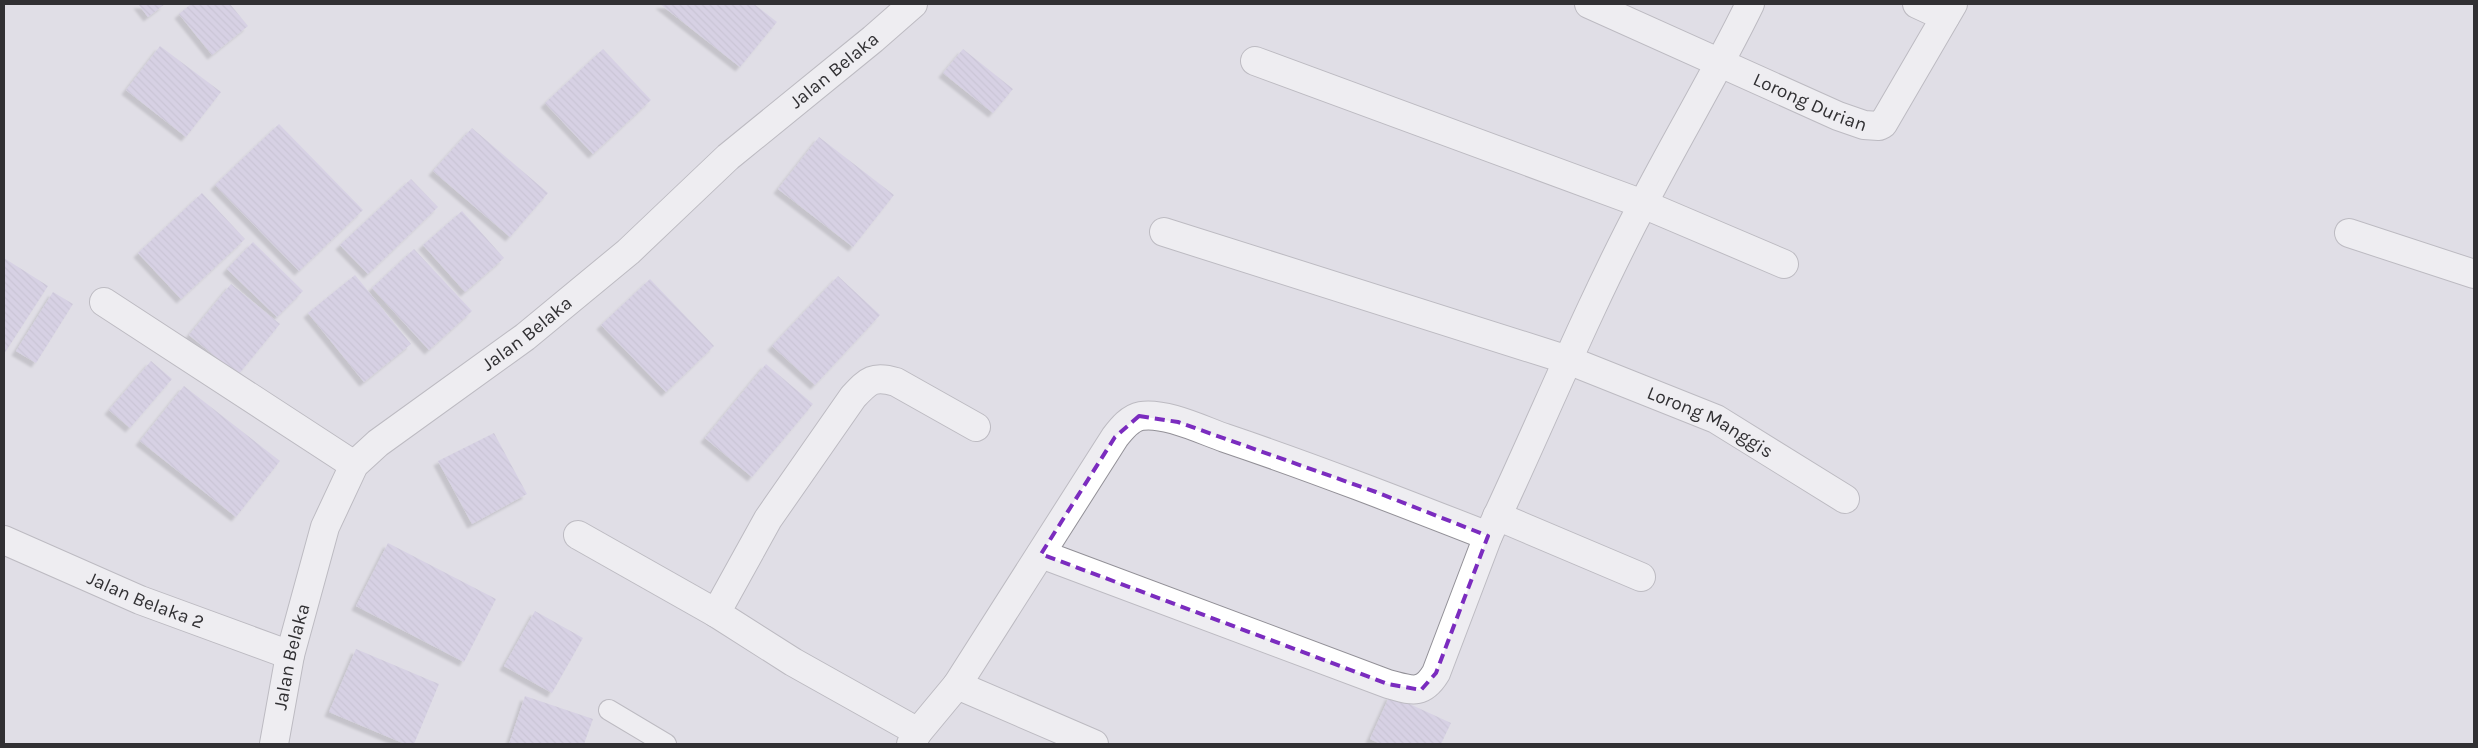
<svg xmlns="http://www.w3.org/2000/svg" width="2478" height="748" viewBox="0 0 2478 748" font-family="Karla,sans-serif">
<style>
.building{fill:url(#building-back-hatch);filter:url(#shadow)}
.lines{fill:none;stroke-linecap:round;stroke-linejoin:round}
.lane-casing{stroke:#929097;stroke-width:22}
.street-casing{stroke:#929097;stroke-width:30}
.lane{stroke:#fff;stroke-width:20}
.street{stroke:#fff;stroke-width:28}
.marked{fill:none;stroke:#7b2cbf;stroke-width:4;stroke-dasharray:10 6;stroke-linejoin:round}
.labels{text-anchor:middle;dominant-baseline:central;stroke-width:4;stroke-linejoin:round;paint-order:stroke}
.street-label{font-size:19px;fill:#313033;stroke:#edebf3}
</style>
<defs>
<pattern id="building-back-hatch" width="6" height="6" patternUnits="userSpaceOnUse" patternTransform="scale(1.25)"><rect width="6" height="6" fill="#ccc2e3"/><path d="M-1 5l2 2M0 0l6 6M5-1l2 2" fill="none" stroke="#b0a7c3"/></pattern>
<filter id="shadow"><feDropShadow dx="-4.5" dy="4.5" stdDeviation="1" flood-color="#0004"/></filter>
</defs>
<rect width="100%" height="100%" fill="#e0dee6"/>
<g class="building">
<path d="M138,4H165L148,17Z"/>
<path d="M191,4H230L248,26L212,55L179,14Z"/>
<path d="M660,4H754L777,22L740,67Z"/>
<path d="M160,46L221,92L186,137L126,90Z"/>
<path d="M603,49L651,100L593,154L545,103Z"/>
<path d="M963,49L1013,89L993,113L943,73Z"/>
<path d="M279,124L363,210L299,271L215,185Z"/>
<path d="M472,128L548,193L510,237L433,171Z"/>
<path d="M819,137L894,195L853,247L778,189Z"/>
<path d="M411,179L438,207L368,274L340,245Z"/>
<path d="M202,193L245,239L181,299L138,253Z"/>
<path d="M462,211L504,258L465,292L423,245Z"/>
<path d="M253,242L303,291L277,317L227,269Z"/>
<path d="M414,249L472,311L429,350L372,288Z"/>
<path d="M4,258L48,286L4,354Z"/>
<path d="M355,275L411,344L364,382L308,313Z"/>
<path d="M838,276L880,315L815,385L772,346Z"/>
<path d="M650,279L714,346L666,392L601,325Z"/>
<path d="M231,284L280,324L238,375L189,335Z"/>
<path d="M53,292L73,304L36,363L16,351Z"/>
<path d="M151,361L172,379L130,428L109,410Z"/>
<path d="M766,364L813,404L752,477L705,438Z"/>
<path d="M184,386L280,461L236,517L140,441Z"/>
<path d="M494,433L527,494L472,524L438,461Z"/>
<path d="M388,543L496,599L464,662L356,606Z"/>
<path d="M535,611L583,638L552,693L504,666Z"/>
<path d="M356,649L439,684L414,744H405L329,712Z"/>
<path d="M1390,695L1451,723L1441,744H1381L1370,739Z"/>
<path d="M525,696L593,719L584,744H509Z"/>
</g>
<g class="lines">
<defs>
<path id="lane" d="M609,710L666,744"/>
<g id="street">
<path id="s1" d="M1589,4L1838,116L1864,125L1879,126L1883,124L1953,4"/>
<path d="M1917,4L1945,17"/>
<path d="M1255,61L1643,204L1784,264"/>
<path id="s2" d="M1164,232L1568,360L1716,419L1845,499"/>
<path d="M2349,233L2474,274"/>
<path d="M104,302L354,465"/>
<path d="M1497,516L1641,577"/>
<path d="M578,535L716,613"/>
<path id="s3" d="M4,540L140,600L290,655"/>
<path d="M1041,554L1388,684C1411,690 1422,696 1436,673L1488,536"/>
<path d="M957,685L1094,744"/>
<path d="M918,732L793,662L716,613L768,519L853,397C868,381 873,375 896,382L976,427"/>
<path id="s4" d="M274,744L290,655L325,527L354,465L378,443L525,337L628,252L728,157L873,39L913,4"/>
<path d="M911,744L918,732L957,685L1115,437C1122,428 1130,418 1141,416C1165,412 1202,430 1225,438C1314,468 1401,502 1488,536C1540,426 1586,312 1643,204C1678,136 1717,72 1750,4"/>
</g>
</defs>
<use href="#lane" class="lane-casing"/>
<use href="#street" class="street-casing"/>
<use href="#lane" class="lane"/>
<use href="#street" class="street"/>
</g>
<path d="M0 0H2478V748H0ZM1139,416L1178,422L1376,492L1488,536L1436,673L1421,690L1388,684L1041,554L1115,437Z" fill="#e0dee6" fill-opacity=".55" fill-rule="evenodd"/>
<path class="marked" d="M1139,416L1178,422L1376,492L1488,536L1436,673L1421,690L1388,684L1041,554L1115,437Z"/>
<g class="labels">
<g class="street-label">
<text stroke="none"><textPath href="#s4" startOffset="914">Jalan Belaka</textPath></text>
<text stroke="none"><textPath href="#s1" startOffset="242">Lorong Durian</textPath></text>
<text stroke="none"><textPath href="#s4" startOffset="509">Jalan Belaka</textPath></text>
<text stroke="none"><textPath href="#s2" startOffset="579">Lorong Manggis</textPath></text>
<text stroke="none"><textPath href="#s3" startOffset="154">Jalan Belaka 2</textPath></text>
<text stroke="none"><textPath href="#s4" startOffset="89">Jalan Belaka</textPath></text>
</g>
</g>
<rect width="2478" height="748" fill="none" stroke="#313033" stroke-width="10"/>
</svg>
